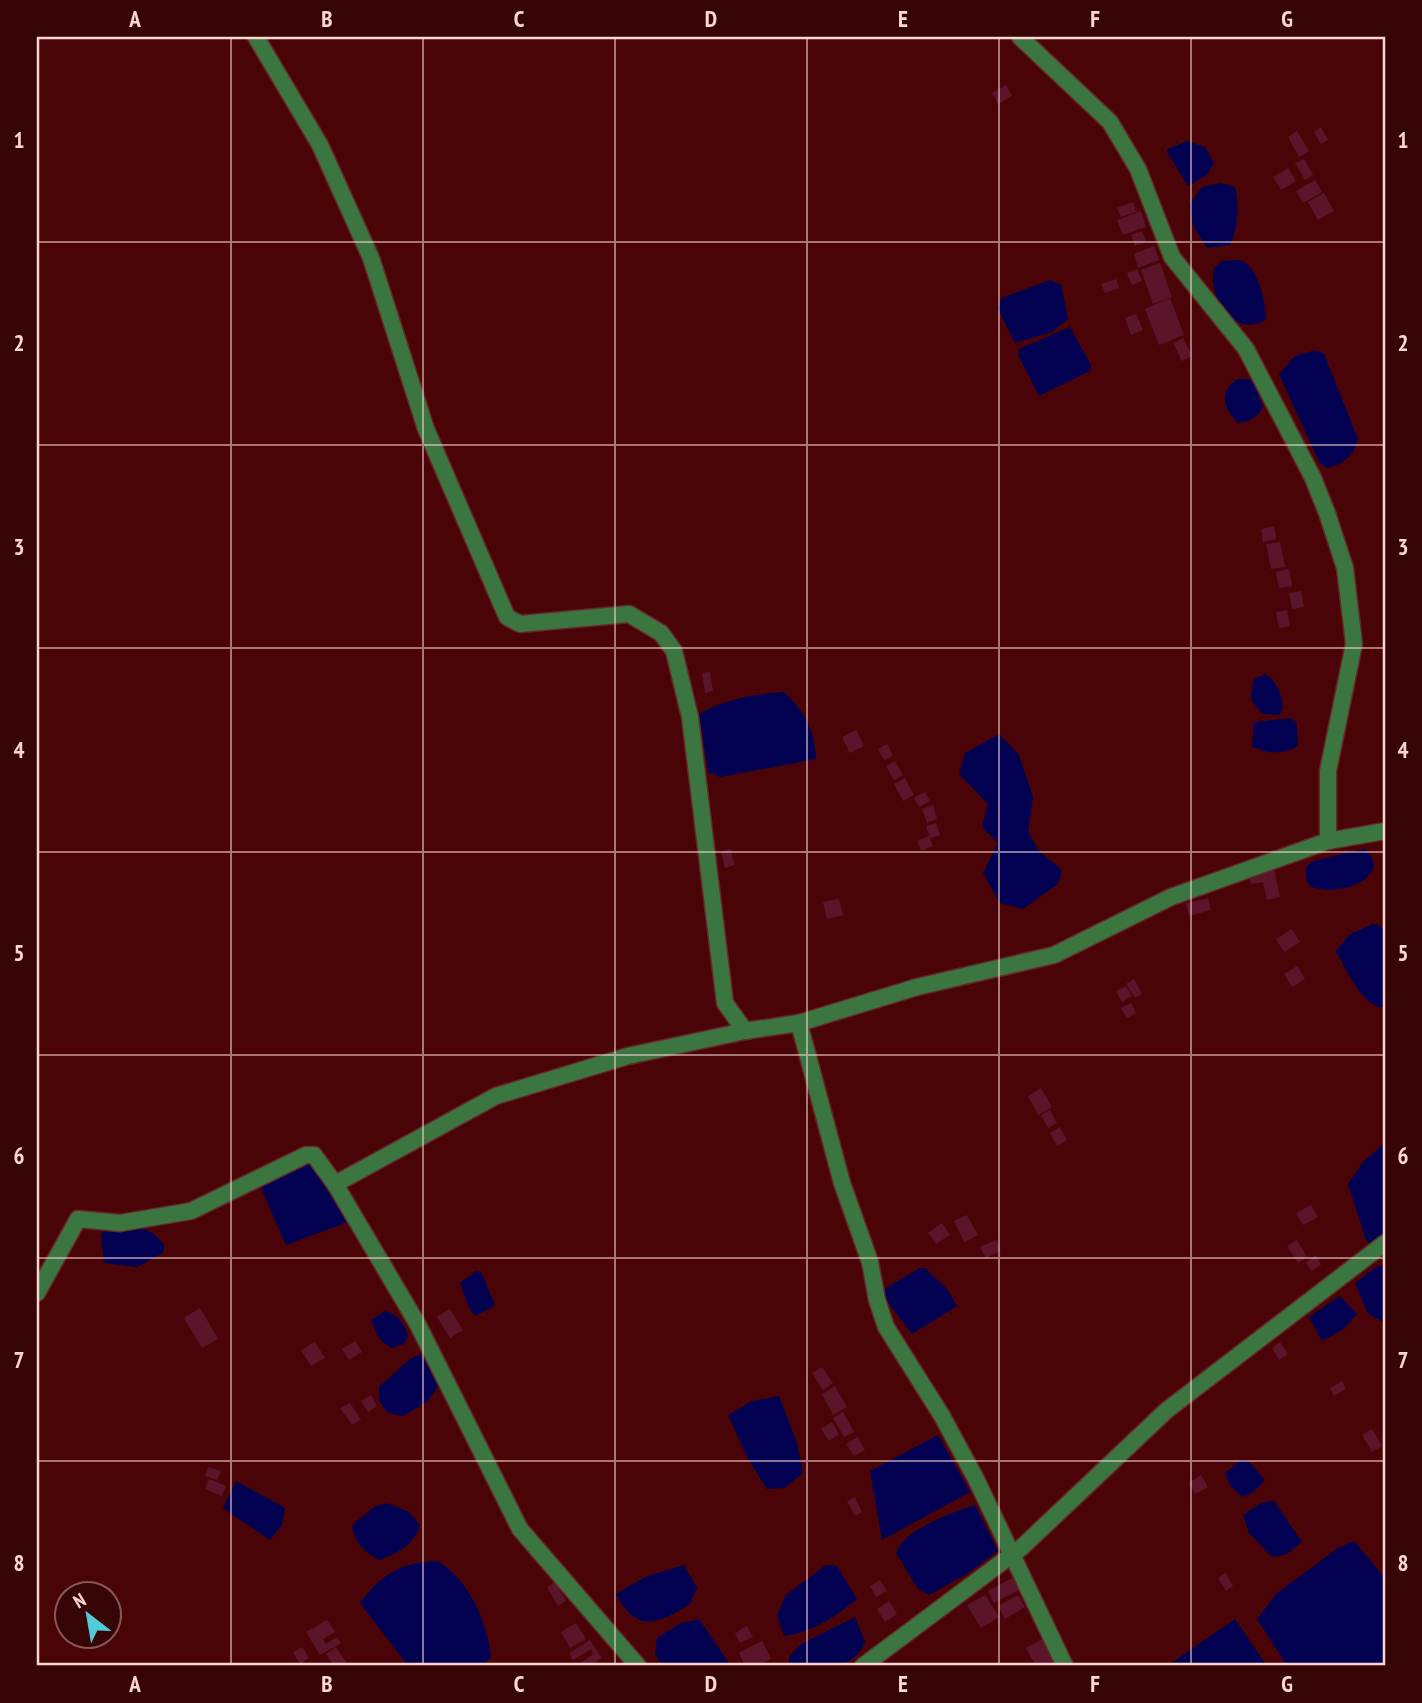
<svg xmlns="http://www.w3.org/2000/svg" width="1422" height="1703" viewBox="0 0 1422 1703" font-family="'PT Sans Narrow',sans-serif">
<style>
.water{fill:#020050}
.building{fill:#5b152b}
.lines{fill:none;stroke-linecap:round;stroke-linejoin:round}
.minor-casing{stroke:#662628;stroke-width:19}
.minor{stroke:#3b7540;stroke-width:16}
.grid{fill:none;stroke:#fad7d3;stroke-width:2;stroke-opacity:0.55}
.neatline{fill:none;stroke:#fad7d3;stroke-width:2.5}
.grid-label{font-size:23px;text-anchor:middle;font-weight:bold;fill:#fad7d3}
</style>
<rect width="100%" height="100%" fill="#4a0407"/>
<g class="water">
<path d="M1187,141L1205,147L1214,163L1207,175L1188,186L1166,150Z"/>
<path d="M1221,183L1235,187C1239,205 1239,227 1230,245L1207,248L1193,226L1189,205L1202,187Z"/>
<path d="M1241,260C1259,270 1265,300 1266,320C1233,338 1208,300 1214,268L1222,261Z"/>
<path d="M1050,280L1061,285L1068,319L1052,332L1015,343L997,307L1002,298Z"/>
<path d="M1070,327L1091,365L1090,371L1039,396L1018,355L1019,349Z"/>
<path d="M1316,350L1324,354L1358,439C1354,456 1344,463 1328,468L1320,464L1279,374L1295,356Z"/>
<path d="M1237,379H1249L1255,384L1263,407C1258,417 1249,422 1238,423C1223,408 1219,392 1237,379Z"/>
<path d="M1265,674C1277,680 1282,696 1283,709L1279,715L1262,714L1251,699L1253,680Z"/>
<path d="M784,692C805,712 815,730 816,759L720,777L708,772L699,714C725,699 754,694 784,692Z"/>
<path d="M1291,718L1297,724L1298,745C1288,755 1263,754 1252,746L1254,722Z"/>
<path d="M999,734L1019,755L1033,797L1028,832L1039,851L1062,870L1058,884L1023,909L1000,903L983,873L998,843L982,827L988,804L959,774L965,753Z"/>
<path d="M1364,849L1372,857L1374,866C1368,888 1328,895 1310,886L1306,880V867L1313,861Z"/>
<path d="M1372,924L1379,925L1385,932V1006L1379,1008C1357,996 1348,973 1336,951L1349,935Z"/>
<path d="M1385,1143V1239L1371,1245L1366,1240L1348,1184L1364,1161Z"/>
<path d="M311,1157L348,1222L286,1245L260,1186Z"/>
<path d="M136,1226L153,1233L164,1244L163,1253L137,1267L104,1263L101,1235L108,1227Z"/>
<path d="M1377,1266H1385V1323L1368,1314L1355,1283Z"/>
<path d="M920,1268H925L947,1289L957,1306L912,1334L886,1300L884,1289Z"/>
<path d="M476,1271L481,1272L495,1305L476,1316L469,1308L460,1283Z"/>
<path d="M1340,1296L1357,1314L1344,1329L1322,1341L1309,1317Z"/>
<path d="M385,1311C398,1315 403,1322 408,1335L404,1344L391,1348L379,1339L371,1320Z"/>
<path d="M420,1354L442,1381L428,1401L403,1416L388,1413L379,1401V1387L410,1359Z"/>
<path d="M779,1396L797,1443L803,1473L784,1488L767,1489L748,1459L728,1415L752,1401Z"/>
<path d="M938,1435L970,1492L882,1540L870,1471Z"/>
<path d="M1247,1460L1265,1480L1252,1493L1242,1497L1230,1485L1225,1473L1239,1461Z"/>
<path d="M236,1481L285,1508L282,1525L270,1540L223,1508Z"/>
<path d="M1274,1501L1302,1542L1287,1554L1272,1557L1249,1533L1243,1515L1261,1503Z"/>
<path d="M387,1503L409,1512L420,1525C414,1545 398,1553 379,1560C363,1551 355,1543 352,1525L374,1507Z"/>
<path d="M975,1505L998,1551L968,1573L929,1595L918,1589L896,1553C904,1529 952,1513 975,1505Z"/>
<path d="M1354,1541L1385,1578V1665L1287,1666L1257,1619L1277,1593L1338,1548Z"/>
<path d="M438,1561C470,1582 487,1621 491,1658L481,1666H408L360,1603C381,1574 402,1562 438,1561Z"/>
<path d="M684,1565L697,1588L690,1604C658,1624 637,1634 616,1594L645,1577Z"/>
<path d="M826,1565L837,1566L857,1599C835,1617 813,1632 784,1636L777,1615L786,1595Z"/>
<path d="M855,1617L865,1642C852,1674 818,1666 789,1666V1657L801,1644Z"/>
<path d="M699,1619L731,1666H662L655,1654L657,1638L681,1623Z"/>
<path d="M1235,1619L1267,1666H1167Z"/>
</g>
<g class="building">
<path d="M1006,85L1012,96L998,104L992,93Z"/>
<path d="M1321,127L1328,140L1321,144L1314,132Z"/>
<path d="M1297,131L1309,151L1299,157L1288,137Z"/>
<path d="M1304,159L1313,175L1305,180L1295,163Z"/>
<path d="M1288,168L1296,181L1281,190L1273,177Z"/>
<path d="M1315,180L1322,192L1303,203L1296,191Z"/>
<path d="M1324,193L1334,211L1318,220L1308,202Z"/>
<path d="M1133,202L1136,212L1121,217L1117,208Z"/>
<path d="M1141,211L1146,227L1123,235L1117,220Z"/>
<path d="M1142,231L1146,242L1135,246L1131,235Z"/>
<path d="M1154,246L1159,260L1138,268L1134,254Z"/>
<path d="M1160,263L1172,297L1153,304L1141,270Z"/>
<path d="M1137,269L1142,281L1132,285L1127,273Z"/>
<path d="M1116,279L1119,288L1105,293L1101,284Z"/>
<path d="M1170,298L1184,335L1159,345L1145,309Z"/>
<path d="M1136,314L1143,330L1131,335L1125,318Z"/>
<path d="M1183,338L1192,356L1182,361L1173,343Z"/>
<path d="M1274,526L1276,539L1263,542L1261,529Z"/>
<path d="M1280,542L1285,567L1271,569L1266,544Z"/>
<path d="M1289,569L1292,586L1279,588L1276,572Z"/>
<path d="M1301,591L1304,607L1292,609L1289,593Z"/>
<path d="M1287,610L1290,626L1279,628L1276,612Z"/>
<path d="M710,672L713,691L705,693L702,673Z"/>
<path d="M856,730L864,746L850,753L842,737Z"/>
<path d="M887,744L893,756L884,760L878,749Z"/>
<path d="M895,761L903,775L894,780L886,766Z"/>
<path d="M905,778L914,795L903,801L894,784Z"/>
<path d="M925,792L930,801L919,807L914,798Z"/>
<path d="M933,805L937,819L927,823L922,809Z"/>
<path d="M936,823L940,835L930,838L926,826Z"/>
<path d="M929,836L933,846L921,851L917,841Z"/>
<path d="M730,849L735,865L725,868L721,852Z"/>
<path d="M1274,868L1280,897L1267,900L1263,882L1251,884L1248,873Z"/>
<path d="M1208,898L1211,910L1189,916L1186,903Z"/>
<path d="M839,899L843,915L827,919L823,902Z"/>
<path d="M1292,929L1300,942L1284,952L1276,939Z"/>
<path d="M1297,966L1305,979L1292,987L1284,974Z"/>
<path d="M1134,979L1142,994L1135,998L1126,984Z"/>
<path d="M1126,986L1132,996L1122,1002L1116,991Z"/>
<path d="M1131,1003L1136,1013L1127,1018L1121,1008Z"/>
<path d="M1041,1088L1052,1107L1038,1115L1028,1096Z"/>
<path d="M1050,1110L1057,1123L1048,1128L1041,1115Z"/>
<path d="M1060,1127L1067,1140L1057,1146L1050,1133Z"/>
<path d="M1311,1205L1318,1217L1303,1225L1296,1213Z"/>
<path d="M967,1215L978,1235L964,1242L954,1221Z"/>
<path d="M942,1223L950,1235L936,1244L928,1233Z"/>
<path d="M996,1240L1001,1251L986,1258L980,1247Z"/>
<path d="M1297,1240L1307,1257L1298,1263L1287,1246Z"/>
<path d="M1316,1255L1321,1265L1311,1271L1306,1262Z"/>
<path d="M200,1308L218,1339L202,1348L184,1318Z"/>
<path d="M450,1309L463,1330L450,1338L437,1317Z"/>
<path d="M355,1341L362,1352L349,1360L342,1349Z"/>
<path d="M315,1342L325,1358L311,1366L301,1350Z"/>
<path d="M1280,1342L1288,1354L1279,1360L1272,1348Z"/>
<path d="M822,1367L833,1383L823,1390L812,1373Z"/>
<path d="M1342,1381L1346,1389L1334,1396L1330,1388Z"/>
<path d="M835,1386L847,1407L833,1415L822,1394Z"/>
<path d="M371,1395L377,1406L368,1412L361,1401Z"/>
<path d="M350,1403L361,1420L352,1425L340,1408Z"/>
<path d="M843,1412L854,1432L844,1437L833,1418Z"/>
<path d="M832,1422L839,1434L829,1441L821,1429Z"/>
<path d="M1372,1429L1382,1446L1372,1452L1362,1435Z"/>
<path d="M858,1437L865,1450L854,1456L846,1444Z"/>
<path d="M208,1467L221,1471L217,1480L205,1476Z"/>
<path d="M1201,1475L1208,1487L1195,1494L1189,1483Z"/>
<path d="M209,1479L226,1486L222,1496L205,1489Z"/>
<path d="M855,1497L862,1512L855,1516L847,1501Z"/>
<path d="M1226,1573L1233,1586L1226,1591L1218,1578Z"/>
<path d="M1012,1578L1019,1590L994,1603L988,1591Z"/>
<path d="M880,1580L887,1591L876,1597L870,1586Z"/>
<path d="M555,1582L566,1601L558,1606L547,1587Z"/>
<path d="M985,1595L999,1617L981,1628L967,1605Z"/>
<path d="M1018,1595L1025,1607L1005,1619L998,1606Z"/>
<path d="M889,1601L897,1614L885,1622L877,1609Z"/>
<path d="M327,1620L335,1632L323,1639L326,1644L337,1637L341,1643L320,1655L306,1632Z"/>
<path d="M576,1623L586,1639L570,1648L561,1632Z"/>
<path d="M747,1626L753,1637L740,1643L735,1633Z"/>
<path d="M1046,1637L1059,1663L1036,1666L1026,1648Z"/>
<path d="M590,1640L602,1658L589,1666H577L593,1654L591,1649L573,1660L569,1653Z"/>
<path d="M762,1641L771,1659L757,1666H745L739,1653Z"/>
<path d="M302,1647L309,1658L300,1664L293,1652Z"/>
<path d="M336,1647L348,1665L346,1666H334L326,1654Z"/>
</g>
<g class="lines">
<defs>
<g id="minor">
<path d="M256,37L320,145L371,258L426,429L507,617L520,624L629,614L661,633L674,651L690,717L725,1003L745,1031L799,1023L842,1183L870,1262L877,1300L886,1327L942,1416L976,1479L1065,1666"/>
<path d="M1020,37L1110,122L1138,169L1172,257L1246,349L1313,478L1327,513L1345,568L1354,644L1328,771V841"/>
<path d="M799,1023L917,987L1054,955L1171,897L1328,841L1385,831"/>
<path d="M37,1293L78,1219L120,1223L191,1211L306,1155H314L335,1184"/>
<path d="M638,1666L520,1529L417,1323L335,1184L496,1096L628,1056L745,1031"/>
<path d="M863,1666L1021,1548L1167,1410L1385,1243"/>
</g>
</defs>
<use href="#minor" class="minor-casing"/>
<use href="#minor" class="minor"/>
</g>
<path class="grid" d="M231,37V1666M423,37V1666M615,37V1666M807,37V1666M999,37V1666M1191,37V1666M37,242H1385M37,445H1385M37,648H1385M37,852H1385M37,1055H1385M37,1258H1385M37,1461H1385"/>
<rect width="1422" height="1703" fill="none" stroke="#380506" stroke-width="77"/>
<g transform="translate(88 1615) rotate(329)"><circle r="33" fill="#380506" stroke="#865958" stroke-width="2"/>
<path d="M0-5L12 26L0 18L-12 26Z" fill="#52cbd9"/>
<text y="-10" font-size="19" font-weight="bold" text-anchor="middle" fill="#fad7d3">N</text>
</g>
<rect x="38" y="38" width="1346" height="1626" class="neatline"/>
<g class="grid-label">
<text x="135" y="27">A</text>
<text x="327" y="27">B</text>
<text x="519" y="27">C</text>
<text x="711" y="27">D</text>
<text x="903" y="27">E</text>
<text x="1095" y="27">F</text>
<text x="1287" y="27">G</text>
<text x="19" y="148">1</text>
<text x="1403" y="148">1</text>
<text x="19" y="351">2</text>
<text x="1403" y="351">2</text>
<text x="19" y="555">3</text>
<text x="1403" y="555">3</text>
<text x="19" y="758">4</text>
<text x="1403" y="758">4</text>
<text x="19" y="961">5</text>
<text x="1403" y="961">5</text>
<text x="19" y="1164">6</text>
<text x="1403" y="1164">6</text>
<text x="19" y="1368">7</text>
<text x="1403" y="1368">7</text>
<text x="19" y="1571">8</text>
<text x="1403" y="1571">8</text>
<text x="135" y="1692">A</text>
<text x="327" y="1692">B</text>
<text x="519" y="1692">C</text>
<text x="711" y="1692">D</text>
<text x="903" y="1692">E</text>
<text x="1095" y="1692">F</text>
<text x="1287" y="1692">G</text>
</g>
</svg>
